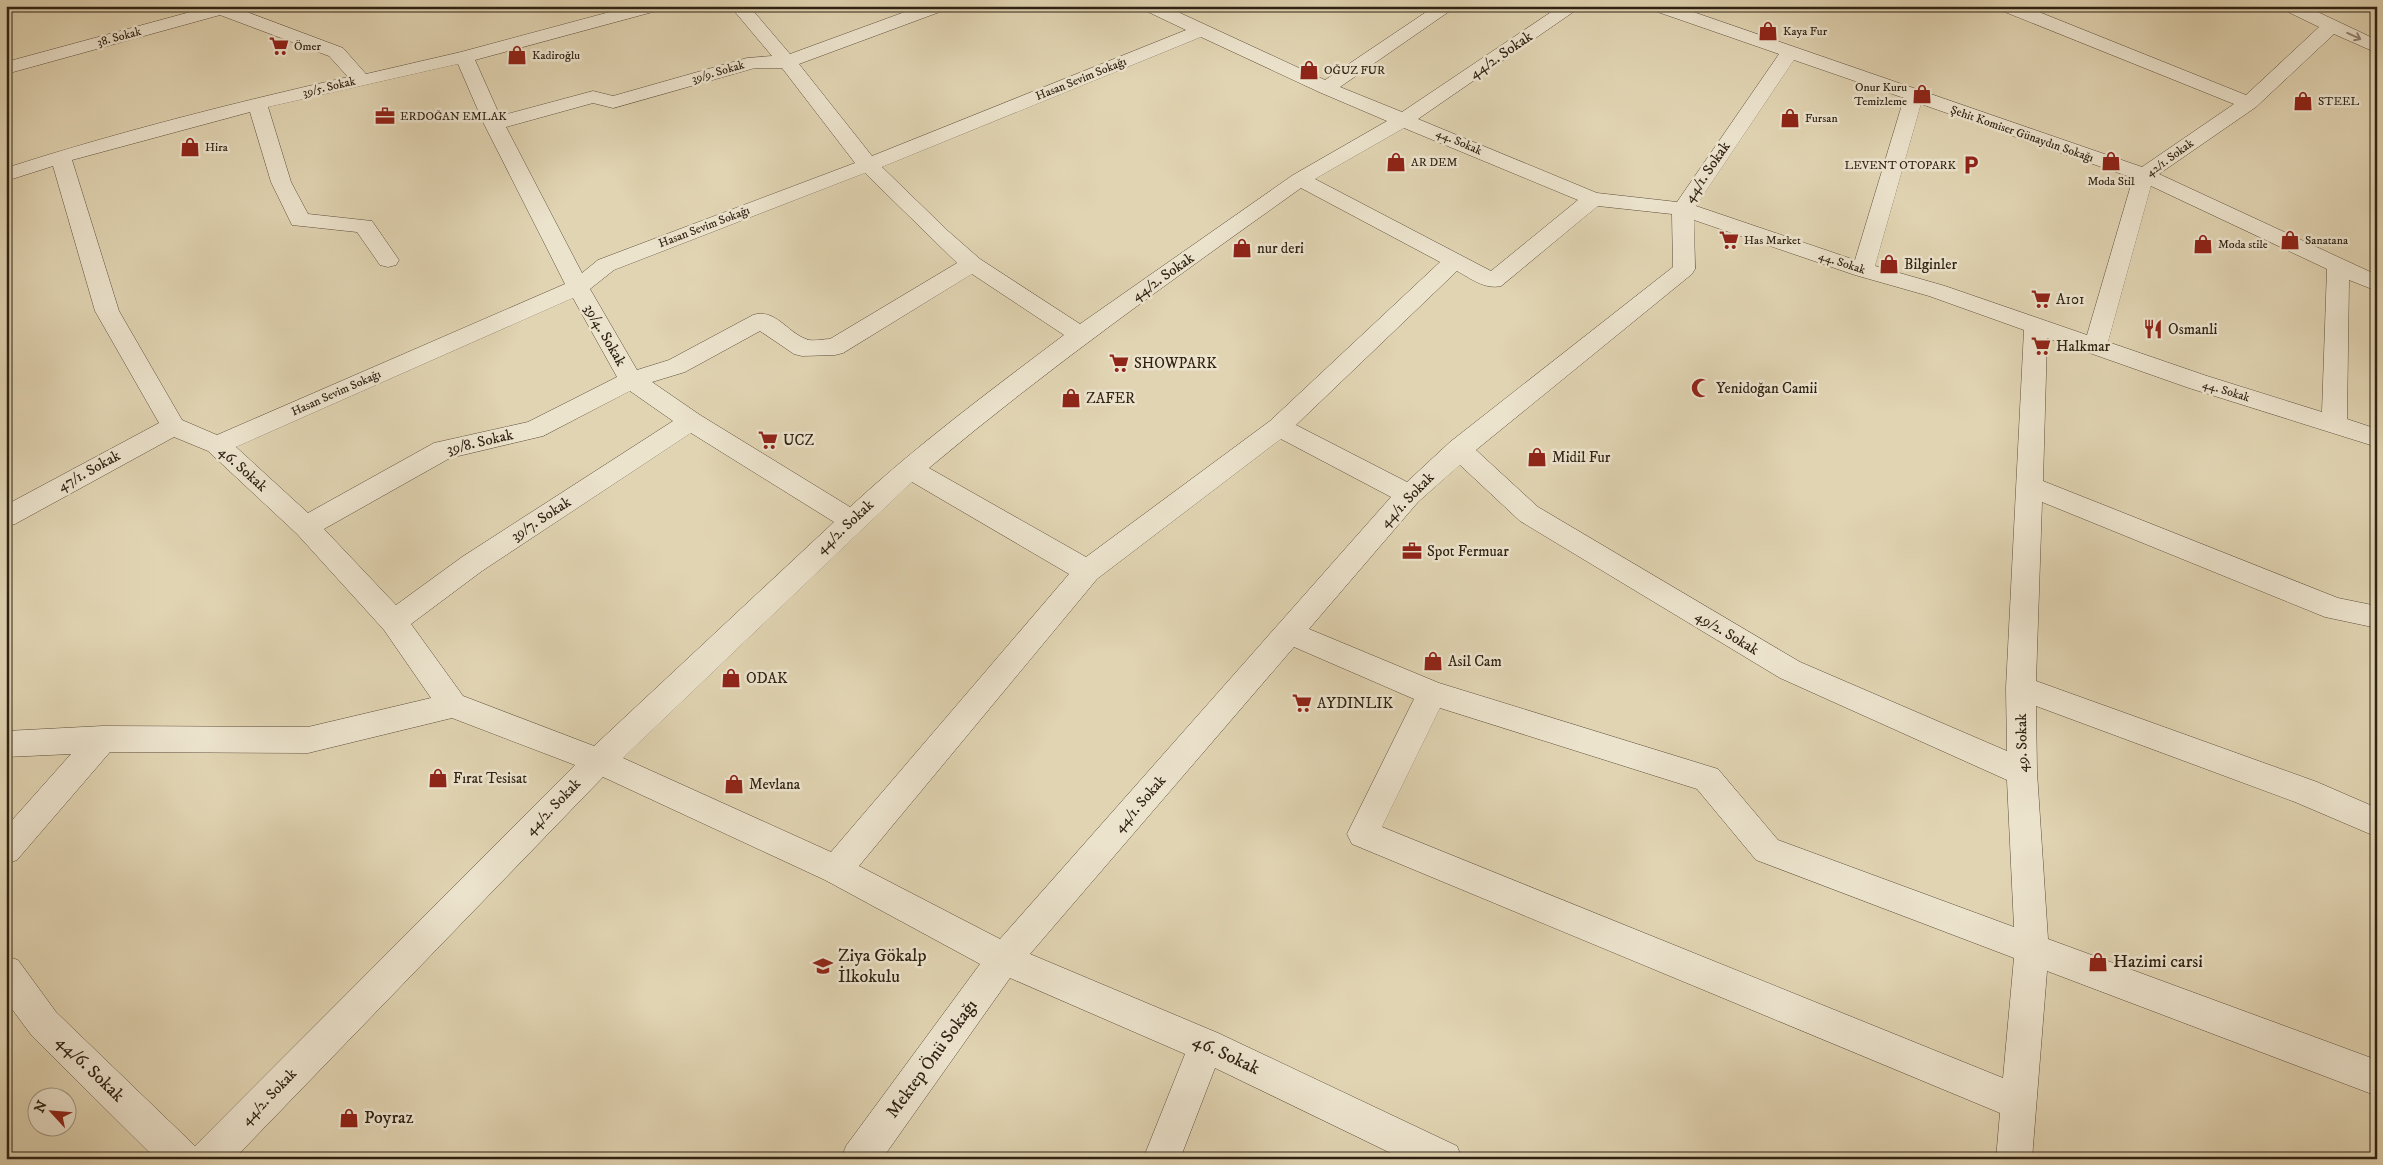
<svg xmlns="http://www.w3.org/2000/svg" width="2383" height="1165" viewBox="0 0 2383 1165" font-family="'IM FELL DW Pica',serif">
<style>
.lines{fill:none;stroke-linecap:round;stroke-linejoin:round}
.minor-casing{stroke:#5c4e3b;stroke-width:1}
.minor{fill:#ece3cd;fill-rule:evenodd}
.oneway{stroke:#8e8270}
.labels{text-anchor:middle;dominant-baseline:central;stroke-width:5;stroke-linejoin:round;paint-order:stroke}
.far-poi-label{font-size:12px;fill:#2f2213;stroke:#ece3cd;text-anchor:start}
.far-street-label{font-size:12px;fill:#2f2213;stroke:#ece3cd}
.street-label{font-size:15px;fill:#2f2213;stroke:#ece3cd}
.poi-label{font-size:15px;fill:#2f2213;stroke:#ece3cd;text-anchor:start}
.near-poi-label{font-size:18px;fill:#2f2213;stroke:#ece3cd;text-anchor:start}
.near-street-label{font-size:18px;fill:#2f2213;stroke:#ece3cd}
</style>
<rect width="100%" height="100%" fill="#e1d4b2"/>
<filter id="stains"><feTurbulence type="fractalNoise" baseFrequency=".004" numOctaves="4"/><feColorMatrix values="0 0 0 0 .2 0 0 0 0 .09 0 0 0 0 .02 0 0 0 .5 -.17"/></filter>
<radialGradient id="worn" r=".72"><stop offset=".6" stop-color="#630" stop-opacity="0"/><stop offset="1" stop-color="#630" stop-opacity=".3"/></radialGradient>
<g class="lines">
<defs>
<path id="minor" d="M204,6H241L239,9L343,48L366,74L461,52L632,6H663L660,10L475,60L500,116L593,91L613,96L747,58L772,56L730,6H749L790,54L921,6H948L945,10L799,64L872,156L1186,30L1144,10L1141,6H1165L1325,80L1435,6H1457L1340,87L1402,112L1560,6H1582L1418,119L1597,193L1677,202L1779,54L1652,10L1649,6H1676L2142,167L2234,104L2000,10L1997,6H2024L2246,95L2319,27L2284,10L2281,6H2305L2377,40V53L2334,34L2256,107L2159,174L2377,275V291L2349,280L2347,419L2377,429V447L2189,388L2047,338L2043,481L2338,598L2377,606V628L2325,617L2042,502L2036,681L2317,782L2377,808V837L2295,802L2036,706L2037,772L2048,939L2377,1060V1096L2047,971L2032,1159H1996L2000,1113L1352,844L1347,834L1414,699L1294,647L1030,954L1218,1033L1457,1146L1462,1159H1403L1215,1068L1180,1159H1143L1185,1054L1010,978L882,1159H841L846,1146L980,964L825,880L603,777L234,1159H156L32,1036L6,1001V956L18,960L56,1012L195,1146L575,765L452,718L308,753L110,752L17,860L6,864V827L71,754L6,757V731L103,726L308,727L431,698L384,630L297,534L208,451L174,437L15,524L6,527V505L159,423L95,311L53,166L6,181V168C118,132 233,103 348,77L329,56L220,15L6,74V62L205,8ZM1201,37L1319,92L1387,121L1293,175L1080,324L980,259L948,231L882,167ZM1794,60L1904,98L1855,260L1696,206ZM458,64L484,124L565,284L217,435L182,420L119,311L72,160L250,112L271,182L292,225L357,232L380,265L388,267L396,265L399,260L372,221L308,214L291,182L268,107ZM755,68H782L855,163L598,260L582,273L506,127L593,103L613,108ZM1921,104L2133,178L2087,335L1945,286L1875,266ZM1404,128L1578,200L1491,271L1315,179ZM865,173L957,263L830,339C823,339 812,342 806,339C787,332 775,308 753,315L669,360L637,370L590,289L614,270ZM2151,186L2327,269L2322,412L2207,376L2108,342ZM1301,188L1440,262L1270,421L1086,557L929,468C1048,368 1175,278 1301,188ZM1598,206L1672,214L1673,267L1450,442L1407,482L1296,425L1457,271C1470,278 1485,290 1501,286ZM1694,220L1855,275L1929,296L2024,330L2006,688L2007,751L1800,662L1538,507L1476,450L1692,274L1695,269ZM972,274L1064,335C991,390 917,445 850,507L700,415L652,382L685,372L760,331L794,354L802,356L835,355L843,353ZM573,298L617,377L528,422L434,443L308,513L236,447ZM630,391L673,421L462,557L396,605L324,529L450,458L543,436ZM691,433L834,522L594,746L463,696L411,624L482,571ZM1281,439L1391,497L1000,939L859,866L1097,579ZM1460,465L1520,521L1780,678L2007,780L2014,927L1778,840L1718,769L1439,683L1309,629L1418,502ZM912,482L1069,574L831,852L623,758ZM1440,708L1697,789L1756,860L2014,958L2003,1078L1382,827Z"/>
</defs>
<use href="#minor" class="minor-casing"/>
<use href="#minor" class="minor"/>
</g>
<defs><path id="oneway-shaft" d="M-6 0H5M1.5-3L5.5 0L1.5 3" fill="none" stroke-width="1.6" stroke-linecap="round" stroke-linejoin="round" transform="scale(1.25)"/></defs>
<use class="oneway" href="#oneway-shaft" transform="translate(2354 36) rotate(25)"/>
<defs>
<symbol id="shop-bare" viewBox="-9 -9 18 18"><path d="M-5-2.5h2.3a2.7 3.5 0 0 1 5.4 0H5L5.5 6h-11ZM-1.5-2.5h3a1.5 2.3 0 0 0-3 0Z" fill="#8f2418" stroke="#ece3cd" stroke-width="2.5" paint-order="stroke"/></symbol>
<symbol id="supermarket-bare" viewBox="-9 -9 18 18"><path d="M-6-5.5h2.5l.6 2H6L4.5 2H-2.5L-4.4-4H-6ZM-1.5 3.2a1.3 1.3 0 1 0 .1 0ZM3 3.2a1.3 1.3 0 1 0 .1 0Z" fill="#8f2418" stroke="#ece3cd" stroke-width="2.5" paint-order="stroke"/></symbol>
<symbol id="office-bare" viewBox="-9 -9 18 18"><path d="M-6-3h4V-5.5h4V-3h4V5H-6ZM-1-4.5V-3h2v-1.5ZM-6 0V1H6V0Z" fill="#8f2418" stroke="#ece3cd" stroke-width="2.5" paint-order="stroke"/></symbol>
<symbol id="parking-bare" viewBox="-9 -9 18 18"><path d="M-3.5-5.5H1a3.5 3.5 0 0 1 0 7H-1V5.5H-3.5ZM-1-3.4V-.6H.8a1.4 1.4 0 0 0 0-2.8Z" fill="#8f2418" stroke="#ece3cd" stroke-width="2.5" paint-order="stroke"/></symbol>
<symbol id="restaurant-bare" viewBox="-9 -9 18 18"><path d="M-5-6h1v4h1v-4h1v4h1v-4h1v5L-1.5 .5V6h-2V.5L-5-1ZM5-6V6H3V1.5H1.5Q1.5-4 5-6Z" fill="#8f2418" stroke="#ece3cd" stroke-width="2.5" paint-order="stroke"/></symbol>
<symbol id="mosque-bare" viewBox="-9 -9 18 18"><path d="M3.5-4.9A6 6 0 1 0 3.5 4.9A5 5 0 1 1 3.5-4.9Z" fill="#8f2418" stroke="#ece3cd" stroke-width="2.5" paint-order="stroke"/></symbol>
<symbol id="school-bare" viewBox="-9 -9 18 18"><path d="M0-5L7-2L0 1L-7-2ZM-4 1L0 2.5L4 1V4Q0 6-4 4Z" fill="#8f2418" stroke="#ece3cd" stroke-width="2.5" paint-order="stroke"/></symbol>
</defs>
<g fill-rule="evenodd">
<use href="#shop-bare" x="1754" y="17" width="28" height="28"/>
<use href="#supermarket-bare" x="265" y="32" width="28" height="28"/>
<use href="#shop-bare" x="503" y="41" width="28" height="28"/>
<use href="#shop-bare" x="1295" y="56" width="28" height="28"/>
<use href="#shop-bare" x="1908" y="80" width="28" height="28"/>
<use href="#shop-bare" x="2289" y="87" width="28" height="28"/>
<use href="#office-bare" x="371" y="102" width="28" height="28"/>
<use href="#shop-bare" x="1776" y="104" width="28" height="28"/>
<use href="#shop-bare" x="176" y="133" width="28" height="28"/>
<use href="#shop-bare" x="2097" y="147" width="28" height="28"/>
<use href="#shop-bare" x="1382" y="148" width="28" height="28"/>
<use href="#parking-bare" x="1957" y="151" width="28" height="28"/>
<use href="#supermarket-bare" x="1715" y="226" width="28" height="28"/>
<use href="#shop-bare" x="2276" y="226" width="28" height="28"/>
<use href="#shop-bare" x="2189" y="230" width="28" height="28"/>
<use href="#shop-bare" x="1228" y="234" width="28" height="28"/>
<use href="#shop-bare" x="1875" y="250" width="28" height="28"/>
<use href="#supermarket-bare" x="2027" y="285" width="28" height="28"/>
<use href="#restaurant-bare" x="2139" y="315" width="28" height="28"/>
<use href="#supermarket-bare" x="2027" y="332" width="28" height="28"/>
<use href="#supermarket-bare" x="1105" y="349" width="28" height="28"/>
<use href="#mosque-bare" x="1687" y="374" width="28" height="28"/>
<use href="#shop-bare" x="1057" y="384" width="28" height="28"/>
<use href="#supermarket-bare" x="754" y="426" width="28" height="28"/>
<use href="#shop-bare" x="1523" y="443" width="28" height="28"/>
<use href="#office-bare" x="1398" y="537" width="28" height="28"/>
<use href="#shop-bare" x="1419" y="647" width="28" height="28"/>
<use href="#shop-bare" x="717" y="664" width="28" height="28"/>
<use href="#supermarket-bare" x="1288" y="689" width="28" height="28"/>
<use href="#shop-bare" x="424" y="764" width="28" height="28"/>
<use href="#shop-bare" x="720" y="770" width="28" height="28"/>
<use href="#shop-bare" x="2084" y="948" width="28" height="28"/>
<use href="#school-bare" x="809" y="952" width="28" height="28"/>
<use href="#shop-bare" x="335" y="1104" width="28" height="28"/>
</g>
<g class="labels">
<g class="far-poi-label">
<text x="1783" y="31">Kaya Fur</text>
<text x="294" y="46">Ömer</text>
<text x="532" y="55">Kadiroğlu</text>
<text x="1324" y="70">OĞUZ FUR</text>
<text x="1907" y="87" text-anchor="end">Onur Kuru<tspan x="1907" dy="14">Temizleme</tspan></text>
<text x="2318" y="101">STEEL</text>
<text x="400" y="116">ERDOĞAN EMLAK</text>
<text x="1805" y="118">Fursan</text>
<text x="205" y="147">Hira</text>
<text x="1411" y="162">AR DEM</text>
<text x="1956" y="165" text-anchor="end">LEVENT OTOPARK</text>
<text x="2111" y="181" text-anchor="middle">Moda Stil</text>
<text x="1744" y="240">Has Market</text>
<text x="2305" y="240">Sanatana</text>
<text x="2218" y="244">Moda stile</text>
</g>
<g class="far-street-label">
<text transform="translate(119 37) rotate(-15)">38. Sokak</text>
<text transform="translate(718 72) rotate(-16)">39/9. Sokak</text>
<text transform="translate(1081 79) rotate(-22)">Hasan Sevim Sokağı</text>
<text transform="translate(329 87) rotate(-13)">39/5. Sokak</text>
<text transform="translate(2022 134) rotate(19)">Şehit Komiser Günaydın Sokağı</text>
<text transform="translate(1459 142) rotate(23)">44. Sokak</text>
<text transform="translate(2170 158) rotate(-36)">42/1. Sokak</text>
<text transform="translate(704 227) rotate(-21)">Hasan Sevim Sokağı</text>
<text transform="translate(1842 263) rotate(18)">44. Sokak</text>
<text transform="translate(2226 391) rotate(17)">44. Sokak</text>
<text transform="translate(336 393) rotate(-24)">Hasan Sevim Sokağı</text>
</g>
<g class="street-label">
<text transform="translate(1501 55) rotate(-34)">44/2. Sokak</text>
<text transform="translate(1707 172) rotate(-56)">44/1. Sokak</text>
<text transform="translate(1163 277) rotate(-35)">44/2. Sokak</text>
<text transform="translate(605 335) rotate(60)">39/4. Sokak</text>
<text transform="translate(480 442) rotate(-13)">39/8. Sokak</text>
<text transform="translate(243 469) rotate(42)">46. Sokak</text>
<text transform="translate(89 471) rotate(-29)">47/1. Sokak</text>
<text transform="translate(1407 500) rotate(-46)">44/1. Sokak</text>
<text transform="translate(541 519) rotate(-33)">39/7. Sokak</text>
<text transform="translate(845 527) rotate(-43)">44/2. Sokak</text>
<text transform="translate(1727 633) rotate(31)">49/2. Sokak</text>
<text transform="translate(2022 743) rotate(-91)">49. Sokak</text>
<text transform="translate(1140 804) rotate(-49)">44/1. Sokak</text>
<text transform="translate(553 807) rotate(-46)">44/2. Sokak</text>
<text transform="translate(269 1097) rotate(-46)">44/2. Sokak</text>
</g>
<g class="poi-label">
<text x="1257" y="248">nur deri</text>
<text x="1904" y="264">Bilginler</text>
<text x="2056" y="299">A101</text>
<text x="2168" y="329">Osmanli</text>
<text x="2056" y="346">Halkmar</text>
<text x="1134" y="363">SHOWPARK</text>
<text x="1716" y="388">Yenidoğan Camii</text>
<text x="1086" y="398">ZAFER</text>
<text x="783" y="440">UCZ</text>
<text x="1552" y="457">Midil Fur</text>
<text x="1427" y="551">Spot Fermuar</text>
<text x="1448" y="661">Asil Cam</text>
<text x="746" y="678">ODAK</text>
<text x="1317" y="703">AYDINLIK</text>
<text x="453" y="778">Fırat Tesisat</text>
<text x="749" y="784">Mevlana</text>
</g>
<g class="near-poi-label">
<text x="838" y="956">Ziya Gökalp<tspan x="838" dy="21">İlkokulu</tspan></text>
<text x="2113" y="962">Hazimi carsi</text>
<text x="364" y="1118">Poyraz</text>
</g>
<g class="near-street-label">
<text transform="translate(1226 1055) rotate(25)">46. Sokak</text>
<text transform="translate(932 1059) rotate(-54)">Mektep Önü Sokağı</text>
<text transform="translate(90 1069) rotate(44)">44/6. Sokak</text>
</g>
</g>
<rect width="2383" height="1165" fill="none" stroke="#e1d4b2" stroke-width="25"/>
<rect x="8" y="8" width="2368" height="1150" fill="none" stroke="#2f2213" stroke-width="2.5"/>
<rect x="12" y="12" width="2358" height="1140" fill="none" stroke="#2f2213"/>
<g transform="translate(52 1112) rotate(296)"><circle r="24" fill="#ece3cd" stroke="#a09683"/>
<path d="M0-4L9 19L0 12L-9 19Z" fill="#8f2418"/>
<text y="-8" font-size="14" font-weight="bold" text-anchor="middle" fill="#2f2213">N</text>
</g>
<rect width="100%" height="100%" filter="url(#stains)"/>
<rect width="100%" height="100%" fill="url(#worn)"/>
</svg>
